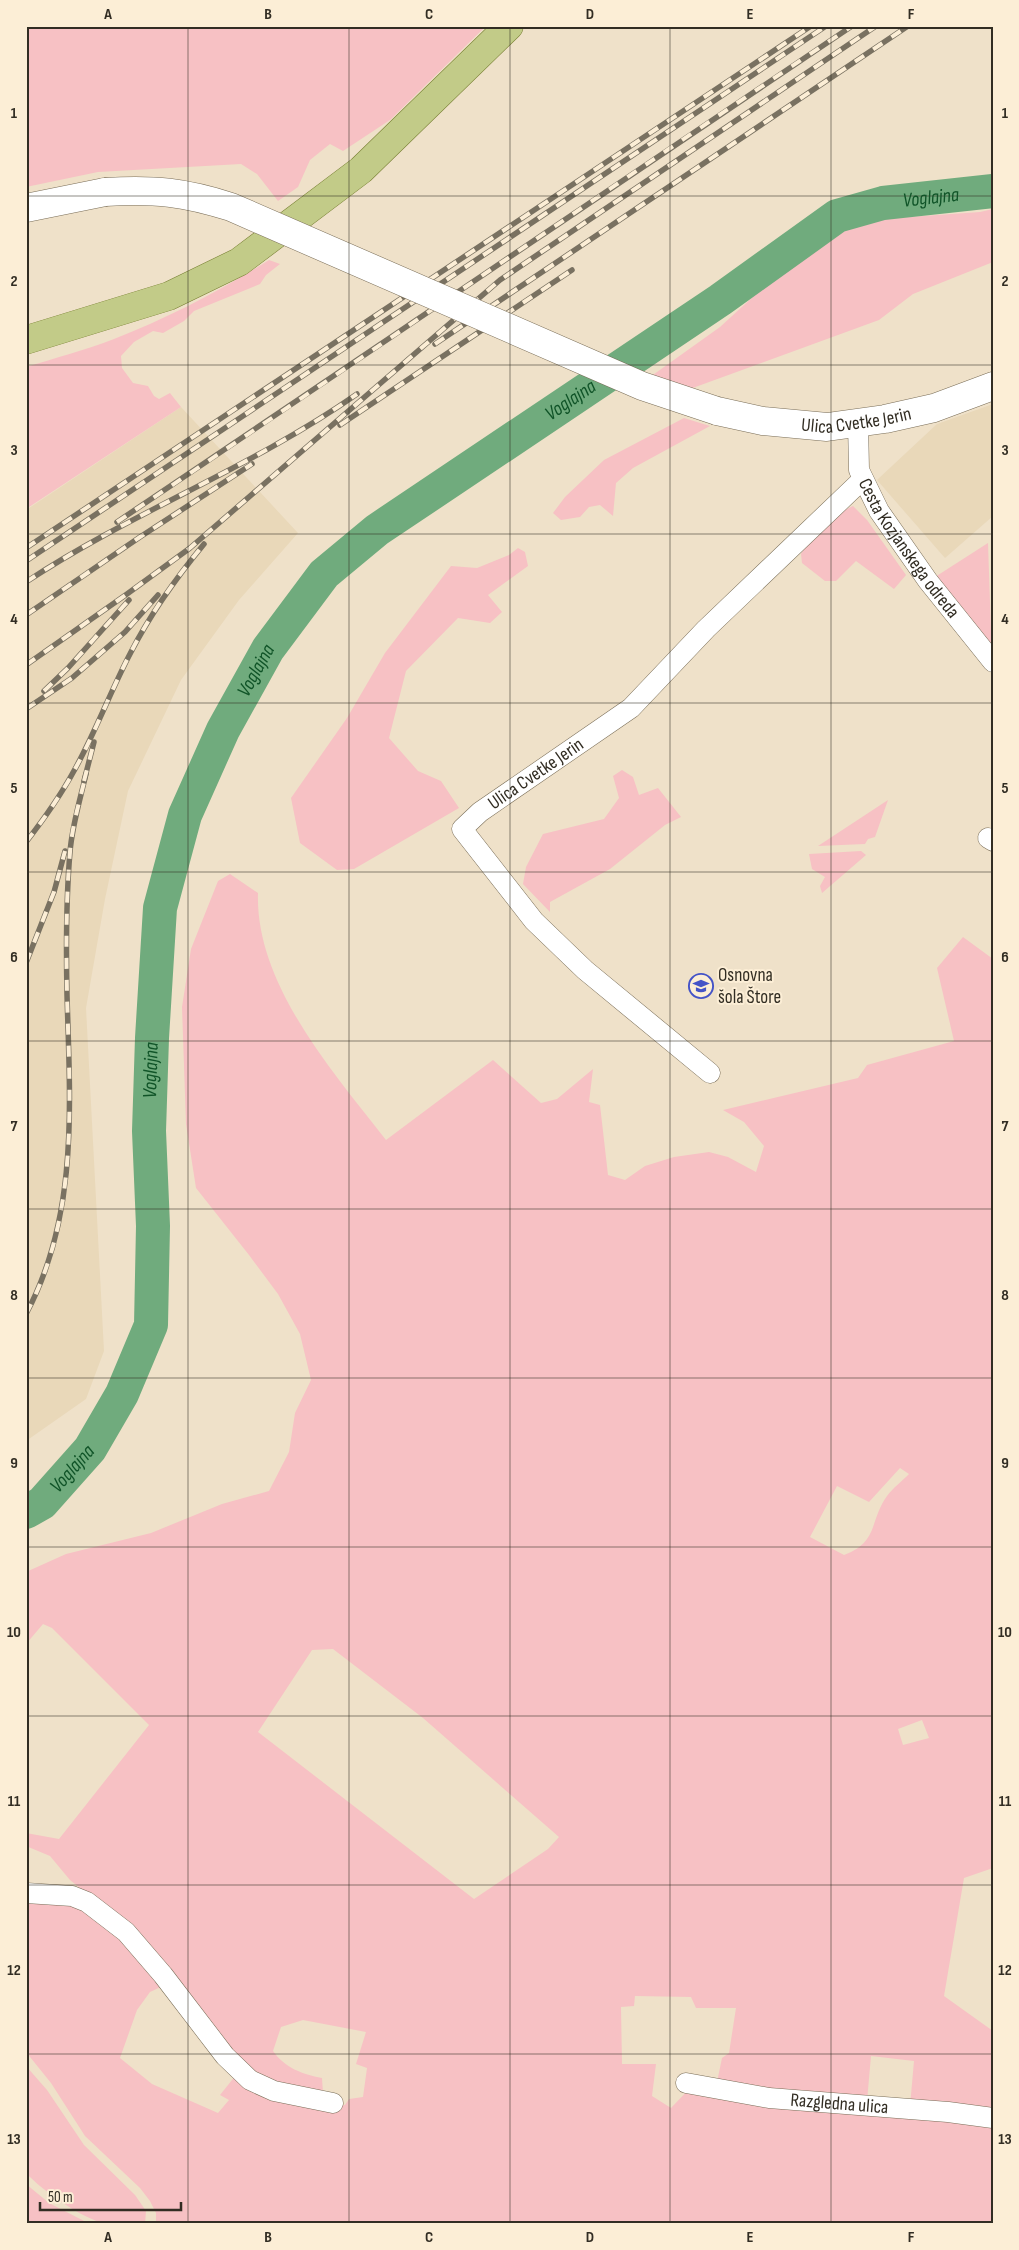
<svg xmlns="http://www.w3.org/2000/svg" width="1019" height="2250" viewBox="0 0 1019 2250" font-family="'Sofia Sans Condensed',sans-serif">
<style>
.built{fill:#e9d8b9}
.green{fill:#f7c1c4;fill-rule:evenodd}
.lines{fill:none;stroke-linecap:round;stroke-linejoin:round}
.river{stroke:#70ab7d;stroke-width:34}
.street-casing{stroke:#796d57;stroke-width:21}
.secondary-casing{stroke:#796d57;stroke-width:29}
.primary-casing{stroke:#767e31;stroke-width:29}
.street{stroke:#fff;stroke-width:20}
.secondary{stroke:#fff;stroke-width:28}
.primary{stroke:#c2cb88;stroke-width:28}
.rail-casing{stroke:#797161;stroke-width:5.5}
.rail{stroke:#fceed6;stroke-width:4;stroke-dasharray:11;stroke-linecap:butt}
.secondary-bridge-casing{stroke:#796d57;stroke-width:29;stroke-linecap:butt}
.secondary-bridge{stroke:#fff;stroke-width:28}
.grid{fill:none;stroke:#322d23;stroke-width:1;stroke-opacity:0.55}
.labels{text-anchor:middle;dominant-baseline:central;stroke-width:4;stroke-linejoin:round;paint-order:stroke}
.street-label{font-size:19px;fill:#322d23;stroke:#fceed6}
.poi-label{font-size:19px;fill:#322d23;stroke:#fceed6;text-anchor:start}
.water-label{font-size:20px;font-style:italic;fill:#105428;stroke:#fceed6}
.neatline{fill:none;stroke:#322d23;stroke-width:2}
.grid-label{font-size:16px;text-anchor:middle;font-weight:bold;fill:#322d23}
</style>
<rect width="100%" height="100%" fill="#efe1c9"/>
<g class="built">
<path d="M993,404V516L945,558L877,480L937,424Z"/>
<path d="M181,407L298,533L239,600L181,680L128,791L105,899L86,1008L104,1351L86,1399L26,1441V510Z"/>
</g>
<g class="green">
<path d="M26,26H486L390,120L343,151L330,144L310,160L298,187L278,201L257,174L241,164L98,172L26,187Z"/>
<path d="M993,209V262L913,294L879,320L690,389L650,377L720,327L756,294L777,271L815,244L852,225L880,219L980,212Z"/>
<path d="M269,260L280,264L266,275L260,284L194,311L184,321L163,333L153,331L134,342L121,356L122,368L133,383L148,386L154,396L159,399L170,393L181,407L26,509V367C55,358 86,350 114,339C168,318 220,291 269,260Z"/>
<path d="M684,418L710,426L633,468L616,483L613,516L600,505L589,507L580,517L561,520L553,513L565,497L604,460Z"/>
<path d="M853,506L867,520L906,575L894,589L856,561L836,581H825L802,563L801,554C814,532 830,516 853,506Z"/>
<path d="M988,543L992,661L935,577Z"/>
<path d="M518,548L525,552L528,566L488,595L502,612L490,623L458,618L406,671L389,738L418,771L441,781L459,808L354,869L337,870L300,843L291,798L347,718L385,653L451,566L477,568L509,555Z"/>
<path d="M622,770L633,777L639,795L658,788L681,817L665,825L610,869L550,902V912L523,884L526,867L543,834L604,819L619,798L613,776Z"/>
<path d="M888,800L875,837L868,839L865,844L818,846Z"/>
<path d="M861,851L866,855L822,893L820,886L825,877L812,869L809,854Z"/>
<path d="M230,874L258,893C255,984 333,1072 386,1140L493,1060L541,1103L557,1099L593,1069L589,1102L600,1105L608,1175L625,1180L645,1166L674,1157L709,1152L728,1157L756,1172L764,1146L744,1122L723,1110L858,1078L867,1065L954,1041L937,968L963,937L993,959V1868L964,1878L944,1996L993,2031V2114L910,2106L914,2061L871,2056L867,2101L717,2082L722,2058L729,2053L736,2008H696L691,1997L635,1996L634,2006L621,2007L622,2064H656L652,2096L671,2108L692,2086L993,2121V2224H156V2213L150,2201L140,2188L85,2136L51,2083L26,2052V1897L84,1905L119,1932L163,1986L150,1992L137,2010L120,2058L152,2084L218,2113L229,2100L220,2095L236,2075L316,2105H345L349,2099L363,2097L367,2068L356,2064L366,2032L303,2020L281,2027L273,2051C285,2068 302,2074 322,2078L323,2093L263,2080L217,2036L128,1927L70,1880L50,1856L26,1846V1833L59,1839L149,1725L52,1628L43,1624L26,1644V1572L66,1554L151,1533L222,1504L269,1491L289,1452L295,1413L311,1380L300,1334L278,1294L249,1255L196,1188L186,1124L182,1007L191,949L218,881ZM900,1468L909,1474C902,1481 893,1488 887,1496C869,1521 879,1542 844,1555L810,1537L837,1486L869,1502ZM333,1649L423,1718L559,1837L548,1849L474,1899L258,1732L312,1650ZM922,1720L929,1738L903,1745L898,1729Z"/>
<path d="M26,2066L47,2090L84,2145L135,2195L146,2211L145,2224C133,2224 117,2226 106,2224C81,2218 43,2191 26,2173Z"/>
<path d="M26,2184L49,2203L90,2224H26Z"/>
</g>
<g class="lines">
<path class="river" id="s1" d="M26,1512L42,1503L90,1449L122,1394L151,1325L153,1226L149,1131L152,1038L160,908L185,815L223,730L268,649L324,574L377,530L720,300L837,216L883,203L993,191"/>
<defs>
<g id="street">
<path id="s2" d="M858,422L859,470L879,511L928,581L993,662"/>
<path d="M988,838L993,841"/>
<path id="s3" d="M710,1073L585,970L534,921L462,829L480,812L631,708L706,629L863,479"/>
<path d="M26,1893L72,1896L87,1902L126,1932L163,1975L225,2056L250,2080L274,2091L333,2103"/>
<path id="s4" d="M686,2083L769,2098L948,2112L993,2118"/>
</g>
<g id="secondary">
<path d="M26,208L105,192"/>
<path id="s5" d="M717,411L763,421L827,427L885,419L934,408L993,386"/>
</g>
<path id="primary" d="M26,340L169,296L239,262L361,170L509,26"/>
</defs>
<use href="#street" class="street-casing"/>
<use href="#secondary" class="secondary-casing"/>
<use href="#primary" class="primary-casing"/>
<use href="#street" class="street"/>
<use href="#secondary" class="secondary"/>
<use href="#primary" class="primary"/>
<defs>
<g id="rail">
<path d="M435,344L908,26"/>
<path d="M340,425L572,270"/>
<path d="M117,522C363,358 606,190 852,26"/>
<path d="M26,548L811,26"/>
<path d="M26,561L826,26"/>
<path d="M26,582C132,512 253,467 357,394"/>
<path d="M26,615L140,537L252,464"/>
<path d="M26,665L127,594L190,548L500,280L876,26"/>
<path d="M44,691L68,668L129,600"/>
<path d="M26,709L72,678L125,632L158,595"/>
<path d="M84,781L94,742"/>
<path d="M26,842C44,819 61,795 75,769C96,731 111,690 131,652C151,613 176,578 204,544"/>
<path d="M26,963L54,892L65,851"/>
<path d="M26,1314C79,1215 70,1103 67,995C66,948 66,899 70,852C72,826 80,800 86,774"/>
</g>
</defs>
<use href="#rail" class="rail-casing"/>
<use href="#rail" class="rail"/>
<defs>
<path id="secondary-bridge" d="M105,192C155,189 184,192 231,207L642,386L717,411"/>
</defs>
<use href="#secondary-bridge" class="secondary-bridge-casing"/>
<use href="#secondary-bridge" class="secondary-bridge"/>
</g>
<path class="grid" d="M188,26V2224M349,26V2224M510,26V2224M670,26V2224M831,26V2224M26,196H993M26,365H993M26,534H993M26,703H993M26,872H993M26,1041H993M26,1209H993M26,1378H993M26,1547H993M26,1716H993M26,1885H993M26,2054H993"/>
<defs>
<symbol id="school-ring" viewBox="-11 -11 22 22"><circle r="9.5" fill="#fceed6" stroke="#4453c7" stroke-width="1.5"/><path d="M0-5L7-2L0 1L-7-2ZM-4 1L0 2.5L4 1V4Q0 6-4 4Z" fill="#4453c7"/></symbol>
</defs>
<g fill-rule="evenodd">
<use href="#school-ring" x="687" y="972" width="28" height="28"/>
</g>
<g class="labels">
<g class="street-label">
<text stroke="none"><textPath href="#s5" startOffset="141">Ulica Cvetke Jerin</textPath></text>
<text stroke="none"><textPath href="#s2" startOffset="141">Cesta Kozjanskega odreda</textPath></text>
<text stroke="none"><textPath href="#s3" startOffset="442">Ulica Cvetke Jerin</textPath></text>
<text stroke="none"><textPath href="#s4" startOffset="155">Razgledna ulica</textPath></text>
</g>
<g class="poi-label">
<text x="718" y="975">Osnovna<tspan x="718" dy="22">šola Štore</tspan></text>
</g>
<g class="water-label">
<text stroke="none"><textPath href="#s1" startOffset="1744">Voglajna</textPath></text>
<text stroke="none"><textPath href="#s1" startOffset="1324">Voglajna</textPath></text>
<text stroke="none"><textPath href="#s1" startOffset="904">Voglajna</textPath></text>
<text stroke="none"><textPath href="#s1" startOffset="484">Voglajna</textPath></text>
<text stroke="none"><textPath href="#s1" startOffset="64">Voglajna</textPath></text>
</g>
</g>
<rect width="1019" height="2250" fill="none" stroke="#fceed6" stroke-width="55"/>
<path d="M40 2202v8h141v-8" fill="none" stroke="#322d23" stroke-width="2.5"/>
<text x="48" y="2202" font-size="15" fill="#322d23" stroke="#fceed6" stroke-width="4" paint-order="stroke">50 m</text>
<rect x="28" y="28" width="964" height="2194" class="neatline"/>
<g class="grid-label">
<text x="108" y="19">A</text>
<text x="268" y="19">B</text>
<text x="429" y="19">C</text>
<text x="590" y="19">D</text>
<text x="750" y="19">E</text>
<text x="911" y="19">F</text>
<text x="14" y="118">1</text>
<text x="1005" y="118">1</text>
<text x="14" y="286">2</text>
<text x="1005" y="286">2</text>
<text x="14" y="455">3</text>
<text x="1005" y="455">3</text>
<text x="14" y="624">4</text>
<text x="1005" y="624">4</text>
<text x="14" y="793">5</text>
<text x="1005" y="793">5</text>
<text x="14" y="962">6</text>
<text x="1005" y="962">6</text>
<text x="14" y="1131">7</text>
<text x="1005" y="1131">7</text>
<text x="14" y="1300">8</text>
<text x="1005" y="1300">8</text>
<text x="14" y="1468">9</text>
<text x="1005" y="1468">9</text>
<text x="14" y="1637">10</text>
<text x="1005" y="1637">10</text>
<text x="14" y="1806">11</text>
<text x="1005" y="1806">11</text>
<text x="14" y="1975">12</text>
<text x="1005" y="1975">12</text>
<text x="14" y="2144">13</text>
<text x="1005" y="2144">13</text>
<text x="108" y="2242">A</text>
<text x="268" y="2242">B</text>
<text x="429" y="2242">C</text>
<text x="590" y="2242">D</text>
<text x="750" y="2242">E</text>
<text x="911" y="2242">F</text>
</g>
</svg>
